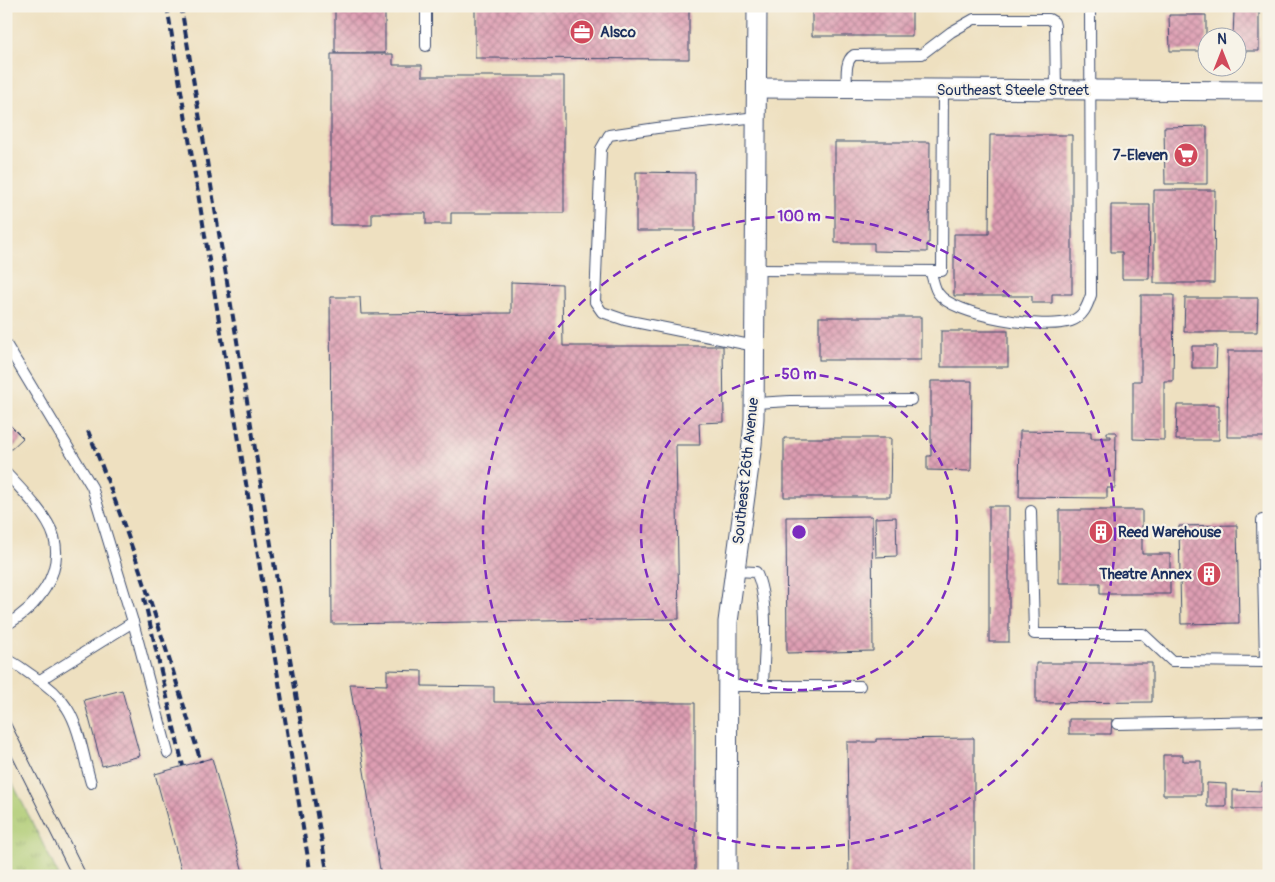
<svg xmlns="http://www.w3.org/2000/svg" width="1275" height="882" viewBox="0 0 1275 882" font-family="Pangolin,sans-serif">
<style>
.grass{fill:url(#grass-tufts);stroke:#647c68}
.building{fill:url(#building-cross-hatch)}
.lines{fill:none;stroke-linecap:round;stroke-linejoin:round}
.lane-casing{stroke:#3b4a6d;stroke-width:12}
.street-casing{stroke:#3b4a6d;stroke-width:21}
.lane{stroke:#fff;stroke-width:10}
.street{stroke:#fff;stroke-width:19}
.tram{stroke:#1b2f5e;stroke-width:1}
.rail{stroke:#1b2f5e;stroke-width:4;stroke-dasharray:8 4;stroke-linecap:butt}
.ring{fill:none;stroke:#7b2cbf;stroke-width:2.5;stroke-dasharray:9 6}
.labels{text-anchor:middle;dominant-baseline:central;stroke-width:4.5;stroke-linejoin:round;paint-order:stroke}
.poi-label{font-size:15px;font-weight:bold;fill:#1b2f5e;stroke:#f7f3e8;text-anchor:start}
.street-label{font-size:15px;fill:#1b2f5e;stroke:#f7f3e8}
.centre{fill:#7b2cbf;stroke:#f7f3e8;stroke-width:2.5}
.ring-label{font-size:15px;text-anchor:middle;font-weight:bold;fill:#7b2cbf;stroke:#f7f3e8;stroke-width:4.5;stroke-linejoin:round;paint-order:stroke}
</style>
<defs>
<pattern id="grass-tufts" width="24" height="20" patternUnits="userSpaceOnUse" patternTransform="scale(1.25)"><rect width="24" height="20" fill="#adca71"/><path d="M3 7l-1-3M5 7V3M7 7l1-3M15 17l-1-3M17 17v-4M19 17l1-3" fill="none" stroke="#8ca460"/></pattern>
<pattern id="building-cross-hatch" width="8" height="8" patternUnits="userSpaceOnUse" patternTransform="scale(1.25)"><rect width="8" height="8" fill="#de9eb2"/><path d="M0 0l8 8M0 8l8-8" fill="none" stroke="#b38194"/></pattern>
</defs>
<rect width="100%" height="100%" fill="#f7f3e8"/>
<filter id="ink" filterUnits="userSpaceOnUse"><feTurbulence type="fractalNoise" baseFrequency=".02" numOctaves="2"/><feDisplacementMap in="SourceGraphic" scale="10" xChannelSelector="R" yChannelSelector="G"/><feConvolveMatrix kernelMatrix="1 2 1 2 8 2 1 2 1" color-interpolation-filters="sRGB"/></filter>
<filter id="wash" filterUnits="userSpaceOnUse"><feTurbulence type="fractalNoise" baseFrequency=".0096" numOctaves="4" result="noise"/><feDisplacementMap in="SourceGraphic" scale="20" xChannelSelector="R" yChannelSelector="G"/><feGaussianBlur stdDeviation="1.12" result="paint"/><feColorMatrix in="noise" values="0 0 0 0 0 0 0 0 0 0 0 0 0 0 0 0 0 1.4 0 .05"/><feComposite in="paint" operator="in"/></filter>
<g filter="url(#wash)">
<rect width="100%" height="100%" fill="#eee0c0"/>
<path class="grass" d="M6,770L59,876H6Z"/>
<g id="blocks">
<g class="building">
<rect x="335" y="6" width="50" height="47"/>
<path d="M475,6H689V59L475,58Z"/>
<path d="M812,6H949V10L912,9V36H812Z"/>
<path d="M1234,11L1259,12V51H1238V38H1233Z"/>
<path d="M1169,15H1206V51H1170Z"/>
<path d="M331,54H393V65H422V76H564V213H451V224H426V213H372V225H331Z"/>
<path d="M1207,126V184H1165L1164,127Z"/>
<path d="M990,135H1072V294H1052V303H1032V296H954V234H989Z"/>
<path d="M835,142H930L929,243H927V252L874,251V243H835Z"/>
<path d="M636,172L695,173V231H636Z"/>
<path d="M1154,190H1215L1214,283H1154Z"/>
<path d="M1111,205H1150L1149,279H1122V252H1111Z"/>
<path d="M511,282L562,284L563,346H723L724,422L699,423L700,445H676L679,619L332,624L330,297H360L361,314L511,313Z"/>
<path d="M1141,295H1174L1173,381H1164V440L1133,439V381H1141Z"/>
<path d="M1185,298H1258L1257,332H1184Z"/>
<rect x="819" y="317" width="102" height="43"/>
<rect x="941" y="331" width="67" height="36"/>
<path d="M1192,346H1217L1216,368H1192Z"/>
<path d="M1228,351H1265V437H1227Z"/>
<path d="M931,381H972L971,471L927,470V456H931Z"/>
<path d="M1177,405H1219V440H1176Z"/>
<path d="M6,421L23,438L6,454Z"/>
<path d="M1020,431L1091,432V438H1111V436H1107V432H1116L1115,488H1107V498L1019,497Z"/>
<path d="M784,438H891L890,497H784Z"/>
<rect x="989" y="506" width="20" height="136"/>
<path d="M1059,510H1142V554H1170V594H1100V583H1059Z"/>
<path d="M872,516L873,651L787,653L786,517Z"/>
<path d="M896,517L897,556L876,557L875,518Z"/>
<path d="M1237,525L1239,623L1181,624L1179,526Z"/>
<path d="M1036,663H1152V702L1036,703Z"/>
<path d="M387,670L422,671V686L494,687V702L695,703V876H381L350,684L387,685Z"/>
<path d="M122,690L140,756L102,766L84,700Z"/>
<path d="M1069,719H1112L1111,734H1069Z"/>
<path d="M974,738V876H849L847,742H876V739Z"/>
<path d="M1163,755H1183V761H1201V795H1163Z"/>
<path d="M212,758L244,876H183L155,774Z"/>
<path d="M1262,782H1269V809H1233V790L1262,791Z"/>
<path d="M1207,783L1226,784V807H1207Z"/>
</g>
</g>
</g>
<g filter="url(#ink)">
<use href="#blocks" fill-opacity="0" stroke="#3b4a6d" stroke-width="1"/>
<g class="lines">
<defs>
<g id="lane">
<path d="M426,46V6"/>
<path d="M847,88C847,78 844,61 854,55L922,54L951,32L974,19H1049L1054,22L1055,26L1056,90"/>
<path d="M755,270L942,271L943,89"/>
<path d="M930,271C933,278 934,288 938,293C953,316 1046,330 1071,321C1083,317 1087,307 1091,295L1090,6"/>
<path d="M6,344L92,487L133,622L168,753"/>
<path d="M755,346L625,320L602,312L595,302L601,149L609,135L657,128L757,117"/>
<path d="M754,403L790,401L911,400"/>
<path d="M6,473C21,489 48,516 54,537C64,574 36,608 6,625"/>
<path d="M1031,511L1034,634H1143L1172,661H1180L1265,662L1262,520H1269"/>
<path d="M735,571L756,572C770,601 764,653 763,686"/>
<path d="M6,659C16,663 24,670 33,676C46,684 59,695 67,708C80,728 84,760 91,783"/>
<path d="M40,680L133,622"/>
<path d="M728,686H860"/>
<path d="M1117,724L1269,721"/>
</g>
<g id="street">
<path d="M757,88L1269,91"/>
<path d="M727,876L728,622L752,444L754,418L757,6"/>
</g>
</defs>
<use href="#lane" class="lane-casing"/>
<use href="#street" class="street-casing"/>
<use href="#lane" class="lane"/>
<use href="#street" class="street"/>
<g class="tram">
<path d="M6,714L87,876"/>
<path d="M6,744L72,876"/>
</g>
<g class="rail">
<path d="M167,6L311,876"/>
<path d="M181,6L302,730L328,876"/>
<path d="M88,431C132,539 167,650 201,762"/>
<path d="M144,598L183,766"/>
</g>
</g>
</g>
<g class="ring">
<circle cx="799" cy="532" r="158"/>
<circle cx="799" cy="532" r="316"/>
</g>
<defs>
<symbol id="office-disc" viewBox="-11 -11 22 22"><circle r="9.5" fill="#d1495b" stroke="#f7f3e8"/><path d="M-6-3h4V-5.5h4V-3h4V5H-6ZM-1-4.5V-3h2v-1.5ZM-6 0V1H6V0Z" fill="#fff"/></symbol>
<symbol id="supermarket-disc" viewBox="-11 -11 22 22"><circle r="9.5" fill="#d1495b" stroke="#f7f3e8"/><path d="M-6-5.5h2.5l.6 2H6L4.5 2H-2.5L-4.4-4H-6ZM-1.5 3.2a1.3 1.3 0 1 0 .1 0ZM3 3.2a1.3 1.3 0 1 0 .1 0Z" fill="#fff"/></symbol>
<symbol id="building-disc" viewBox="-11 -11 22 22"><circle r="9.5" fill="#d1495b" stroke="#f7f3e8"/><path d="M-4-6H4V6H1V3H-1V6H-4ZM-2.5-4.3h1.7v1.8h-1.7ZM.8-4.3h1.7v1.8H.8ZM-2.5-1h1.7V.8h-1.7ZM.8-1h1.7V.8H.8Z" fill="#fff"/></symbol>
</defs>
<g fill-rule="evenodd">
<use href="#office-disc" x="568" y="18" width="28" height="28"/>
<use href="#supermarket-disc" x="1172" y="141" width="28" height="28"/>
<use href="#building-disc" x="1087" y="518" width="28" height="28"/>
<use href="#building-disc" x="1195" y="560" width="28" height="28"/>
</g>
<g class="labels">
<g class="poi-label">
<text x="600" y="32">Alsco</text>
<text x="1168" y="155" text-anchor="end">7-Eleven</text>
<text x="1118" y="532">Reed Warehouse</text>
<text x="1192" y="574" text-anchor="end">Theatre Annex</text>
</g>
<g class="street-label">
<text x="1013" y="90">Southeast Steele Street</text>
<text transform="translate(746 471) rotate(-84)">Southeast 26th Avenue</text>
</g>
</g>
<circle cx="799" cy="532" r="8" class="centre"/>
<g class="ring-label">
<text x="799" y="221">100 m</text>
<text x="799" y="379">50 m</text>
</g>
<rect width="1275" height="882" fill="none" stroke="#f7f3e8" stroke-width="25"/>
<g transform="translate(1222 52)"><circle r="24" fill="#f7f3e8" stroke="#9fa5b1"/>
<path d="M0-4L9 19L0 12L-9 19Z" fill="#d1495b"/>
<text y="-8" font-size="14" font-weight="bold" text-anchor="middle" fill="#1b2f5e">N</text>
</g>
</svg>
